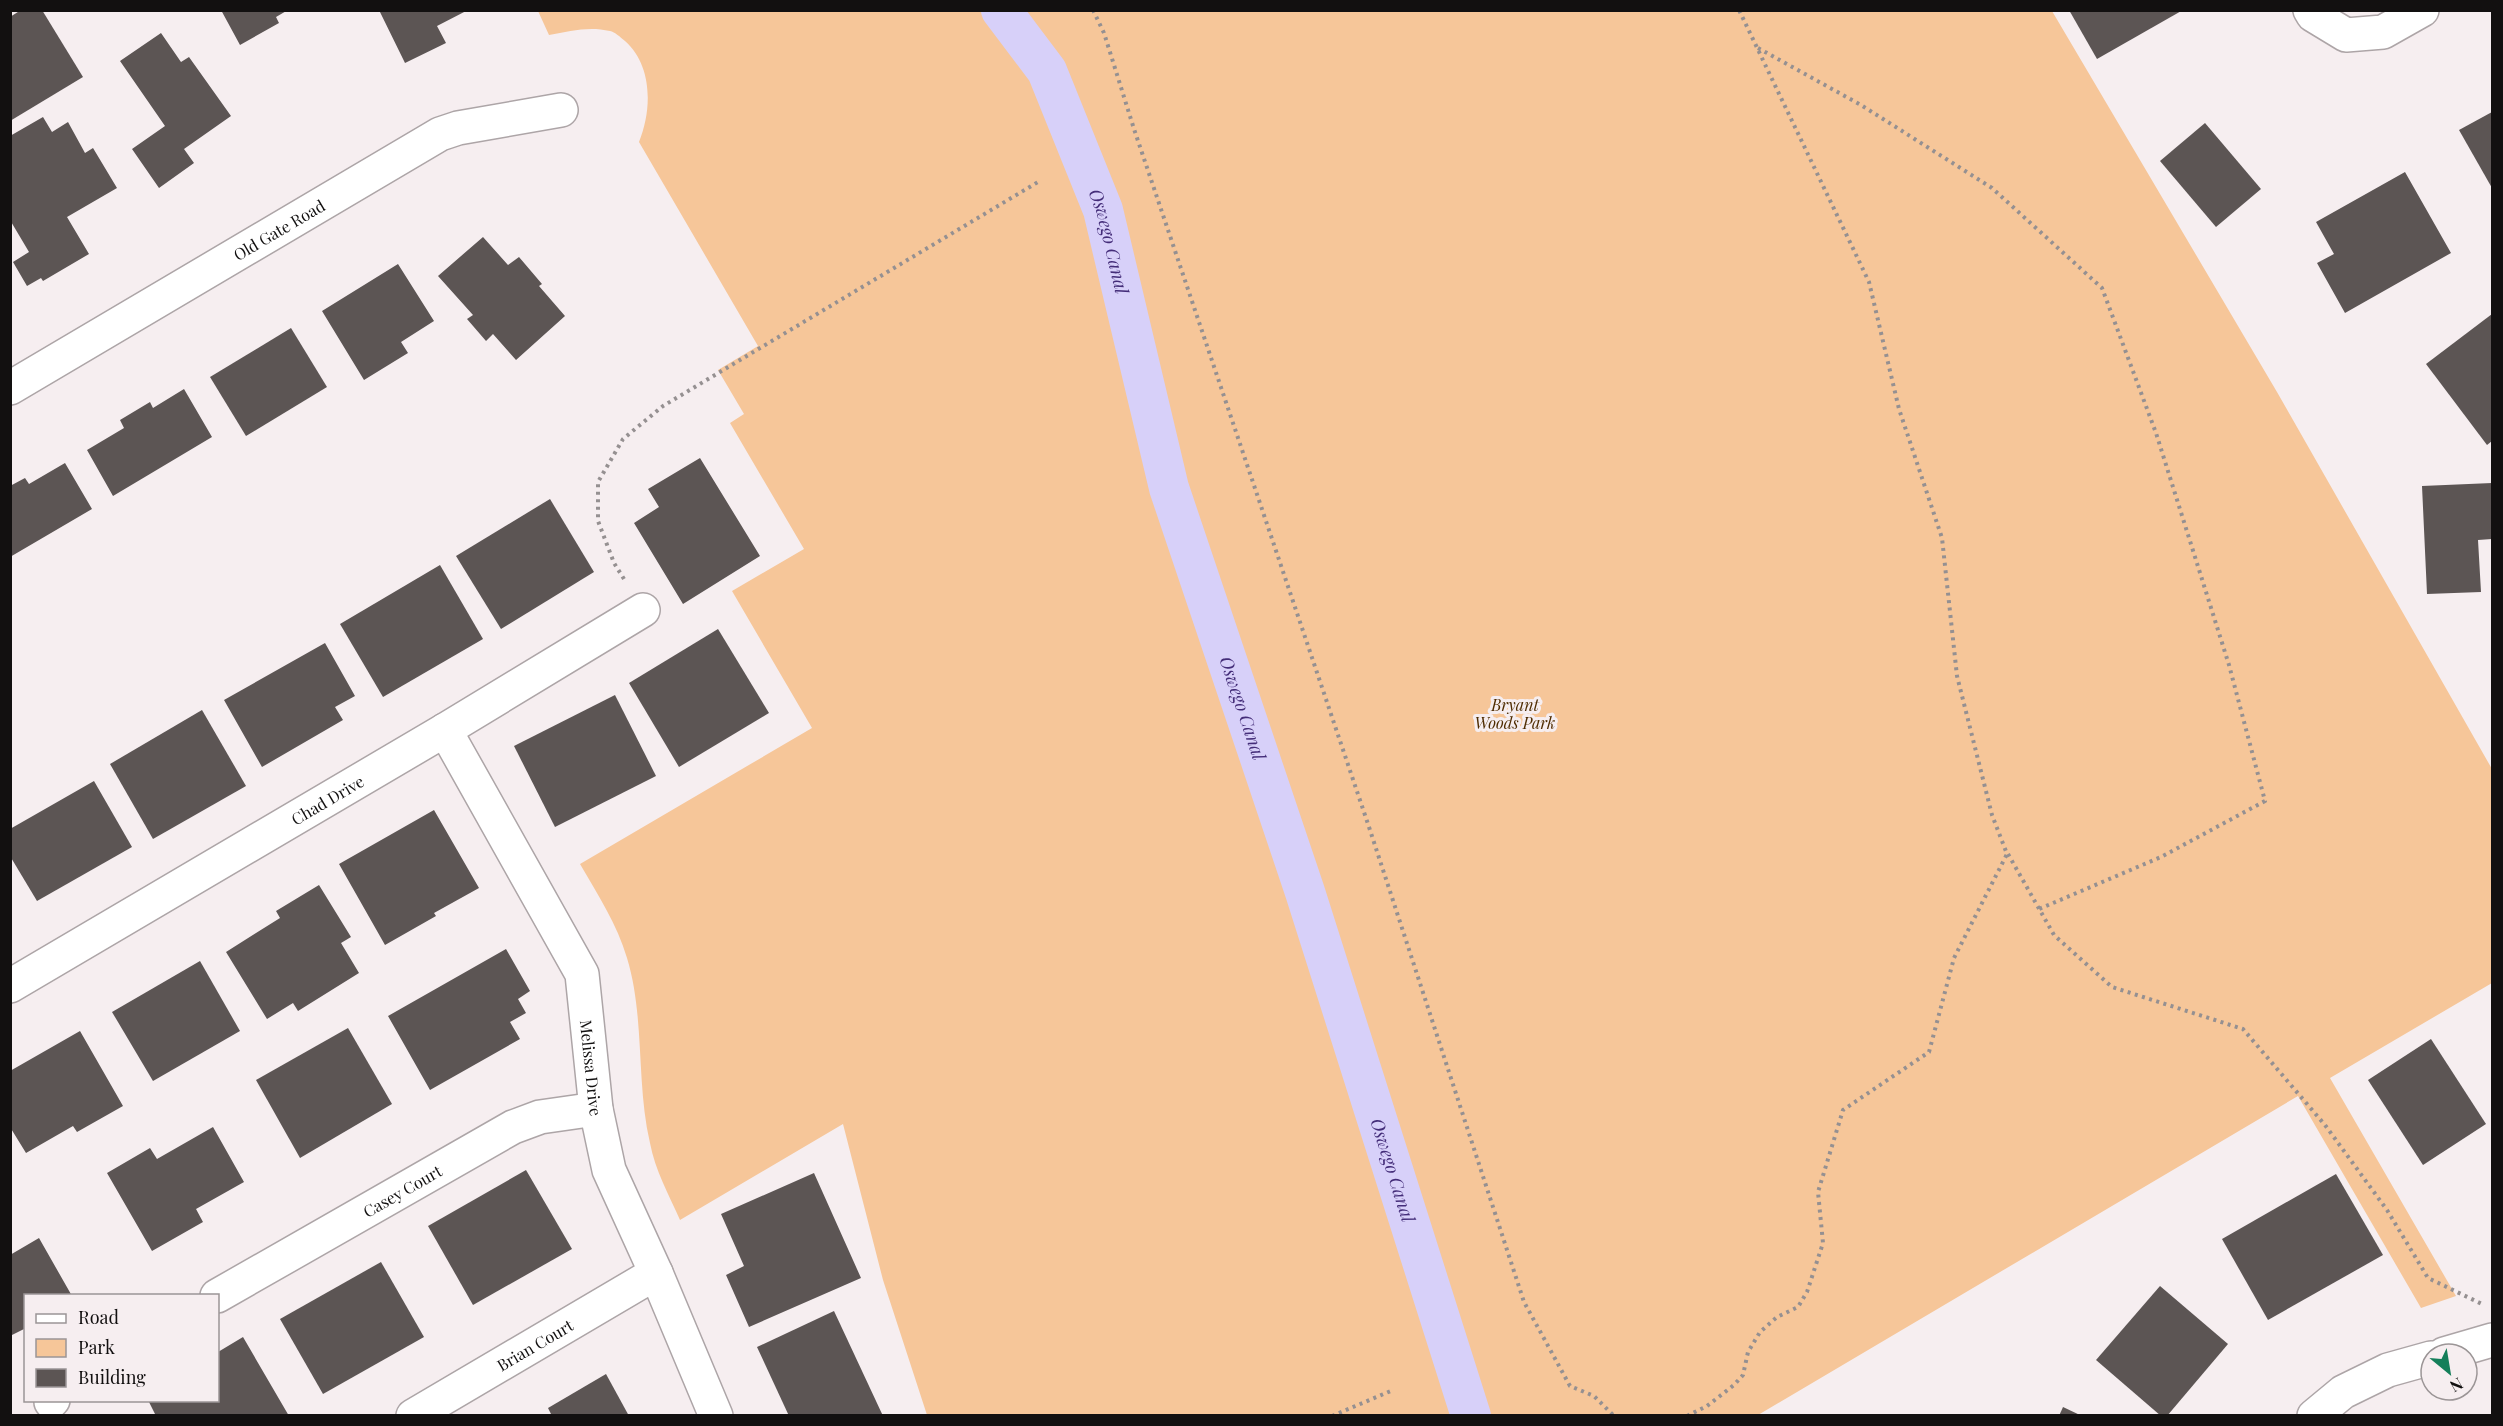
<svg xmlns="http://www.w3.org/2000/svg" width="2503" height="1426" viewBox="0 0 2503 1426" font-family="'Playfair Display',serif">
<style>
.green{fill:#f6c699}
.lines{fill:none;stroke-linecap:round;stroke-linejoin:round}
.canal{stroke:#d7d0f9;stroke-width:40}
.building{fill:#5c5554}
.street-casing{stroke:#ada5a7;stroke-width:36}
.path{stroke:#959091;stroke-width:4;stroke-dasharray:3 4.5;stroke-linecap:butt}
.street{stroke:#fff;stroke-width:33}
.labels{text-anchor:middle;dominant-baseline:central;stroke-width:6;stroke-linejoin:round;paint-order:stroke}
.street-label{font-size:16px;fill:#121010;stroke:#f6eef0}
.park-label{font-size:16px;font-style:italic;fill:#4f2c00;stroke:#f6eef0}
.water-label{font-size:18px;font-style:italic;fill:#442d79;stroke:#f6eef0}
</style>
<rect width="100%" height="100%" fill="#f6eef0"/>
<path class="green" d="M538,11H2052L2277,392L2492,769V983L2330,1078L2456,1296L2421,1308L2298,1096L1758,1415H927L883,1280L843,1124L680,1220C669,1195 655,1170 650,1143C636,1083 645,1017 627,958C617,924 598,895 580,864L812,728L732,591L804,549L730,423L744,414L718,370L758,346L639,142C652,110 653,66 625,41C620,37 615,32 610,31C589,26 570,31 549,35Z"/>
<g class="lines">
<path class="canal" id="s1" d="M1001,10L1047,71L1103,210L1169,488L1305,892L1471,1416"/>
</g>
<g class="building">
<path d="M21,10H42L83,77L10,121V17Z"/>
<path d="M221,10H288L276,17L279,23L240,45Z"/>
<path d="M379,10H468L437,26L446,43L405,63Z"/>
<path d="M2069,10H2183L2097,59Z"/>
<path d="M161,33L181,62L189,57L231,116L184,149L194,163L159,188L132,149L165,126L120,61Z"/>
<path d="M2492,112V188L2459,130Z"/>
<path d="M43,117L52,132L68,122L85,153L93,148L117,188L67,217L89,254L43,281L41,278L27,286L13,262L29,252L10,220V136Z"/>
<path d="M2205,123L2261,189L2216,227L2160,161Z"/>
<path d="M2405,172L2451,253L2345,313L2317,263L2334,254L2316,222Z"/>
<path d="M483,237L508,265L519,257L542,284L539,286L565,316L516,360L493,334L486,341L467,319L473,315L438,276Z"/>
<path d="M398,264L434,321L401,342L408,353L364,380L322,311Z"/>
<path d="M2492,314V441L2487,445L2426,364Z"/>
<path d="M291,328L327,387L246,436L210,377Z"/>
<path d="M184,389L212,437L113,496L87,450L124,428L120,420L150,402L153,408Z"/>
<path d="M700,458L760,556L683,604L634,523L659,507L648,489Z"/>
<path d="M65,463L92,509L10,557V486L25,478L29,484Z"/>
<path d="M2492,483V539L2478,540L2481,592L2427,594L2422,486Z"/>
<path d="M550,499L594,572L501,629L456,556Z"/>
<path d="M440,565L483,639L383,697L340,624Z"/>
<path d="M718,629L769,713L679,767L629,683Z"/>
<path d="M325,643L355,696L335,707L343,720L262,767L224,700Z"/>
<path d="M615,695L656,776L555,827L514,746Z"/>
<path d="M202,710L246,786L153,839L110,764Z"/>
<path d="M94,781L132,847L37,901L10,856V829Z"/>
<path d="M434,810L479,888L434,913L436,916L385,945L339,864Z"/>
<path d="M319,885L351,937L341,943L359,973L298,1011L293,1003L267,1019L226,952L280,918L276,911Z"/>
<path d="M506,949L530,991L518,999L526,1013L510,1022L520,1039L430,1090L388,1016Z"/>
<path d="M200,961L240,1031L153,1081L112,1012Z"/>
<path d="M348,1028L392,1104L300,1158L256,1080Z"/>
<path d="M80,1031L123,1106L77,1132L73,1126L26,1153L10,1127V1071Z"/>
<path d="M2431,1039L2486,1124L2423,1165L2368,1080Z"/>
<path d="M213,1127L244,1182L196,1209L203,1222L152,1251L107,1173L150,1148L157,1159Z"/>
<path d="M526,1170L572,1249L473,1305L428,1226Z"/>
<path d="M814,1173L861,1278L749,1327L726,1275L744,1266L721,1214Z"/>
<path d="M2336,1174L2383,1255L2268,1320L2222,1239Z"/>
<path d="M39,1238L72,1296H26V1328L10,1336V1255Z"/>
<path d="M381,1262L424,1337L323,1394L280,1319Z"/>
<path d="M2160,1286L2228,1344L2167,1416H2161L2096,1360Z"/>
<path d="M834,1311L883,1416H789L757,1347Z"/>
<path d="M243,1337L289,1416H156L148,1400H218V1352Z"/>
<path d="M606,1374L629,1416H552L548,1408Z"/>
<path d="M2063,1407L2082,1416H2059Z"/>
</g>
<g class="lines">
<defs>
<g id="street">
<path d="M2310,10L2313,15L2346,35L2383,32L2422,10"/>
<path id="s2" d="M10,388L440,134L458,128L561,110"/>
<path id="s3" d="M445,730L582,974L596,1109L609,1170L656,1273L716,1416"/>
<path id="s4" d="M10,986L445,730L643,610"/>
<path id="s5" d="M217,1296L513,1127L540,1117L596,1109"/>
<path d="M2444,1354L2492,1340"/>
<path d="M51,1402L53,1400"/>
<path id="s6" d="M413,1416L656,1273"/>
<path d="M2314,1416L2343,1392L2388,1370L2431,1358"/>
</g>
</defs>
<use href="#street" class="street-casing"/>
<g class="path">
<path d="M1093,10L1104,33L1134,129L1369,827L1524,1302L1570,1386L1594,1396L1614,1416"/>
<path d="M1758,48L1861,105L1992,188L2102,288L2156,433L2229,665L2265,801L2161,857L2039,909"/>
<path d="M624,579L614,563L598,521V482L623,439L663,406L1038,182"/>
<path d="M2008,854L2054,935L2112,987L2243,1029L2325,1125L2387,1210L2428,1278L2482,1304"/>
<path d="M1332,1416L1393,1390"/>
<path d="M1687,1416L1707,1406L1734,1385L1743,1375L1748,1352L1760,1332L1777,1317L1798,1307L1807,1292L1823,1243L1818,1192L1843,1110L1929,1052L1954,958L2007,854L1992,815L1957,676L1942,538L1899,409L1869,282L1739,10"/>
</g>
<use href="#street" class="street"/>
</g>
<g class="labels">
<g class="street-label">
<text stroke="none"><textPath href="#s2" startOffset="312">Old Gate Road</textPath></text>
<text stroke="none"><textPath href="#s4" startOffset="368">Chad Drive</textPath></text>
<text stroke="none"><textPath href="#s3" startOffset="374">Melissa Drive</textPath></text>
<text stroke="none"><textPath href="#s5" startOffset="213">Casey Court</textPath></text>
<text stroke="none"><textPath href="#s6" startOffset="141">Brian Court</textPath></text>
</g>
<g class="park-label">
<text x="1515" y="704">Bryant<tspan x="1515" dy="18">Woods Park</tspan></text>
</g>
<g class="water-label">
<text stroke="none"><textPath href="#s1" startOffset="258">Oswego Canal</textPath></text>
<text stroke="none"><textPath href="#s1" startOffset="744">Oswego Canal</textPath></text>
<text stroke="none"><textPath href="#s1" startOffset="1230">Oswego Canal</textPath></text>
</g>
</g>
<rect width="2503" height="1426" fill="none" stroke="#121010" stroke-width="24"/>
<rect x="24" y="1294" width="195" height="108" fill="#f6eef0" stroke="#9b9596" stroke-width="1.5"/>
<rect x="36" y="1314" width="30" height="9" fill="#ffffff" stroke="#9b9596" stroke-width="1.5"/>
<text x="78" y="1324" font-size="18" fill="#121010">Road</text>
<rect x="36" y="1339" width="30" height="18" fill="#f6c699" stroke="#9b9596" stroke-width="1.5"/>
<text x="78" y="1354" font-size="18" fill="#121010">Park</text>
<rect x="36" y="1369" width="30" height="18" fill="#5c5554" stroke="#9b9596" stroke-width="1.5"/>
<text x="78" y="1384" font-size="18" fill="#121010">Building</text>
<g transform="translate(2449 1372) rotate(150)"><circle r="28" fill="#f6eef0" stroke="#9b9596" stroke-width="1.5"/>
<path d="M0-4.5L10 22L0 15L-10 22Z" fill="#157f5a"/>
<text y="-9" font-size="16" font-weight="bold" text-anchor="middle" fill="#121010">N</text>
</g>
</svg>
